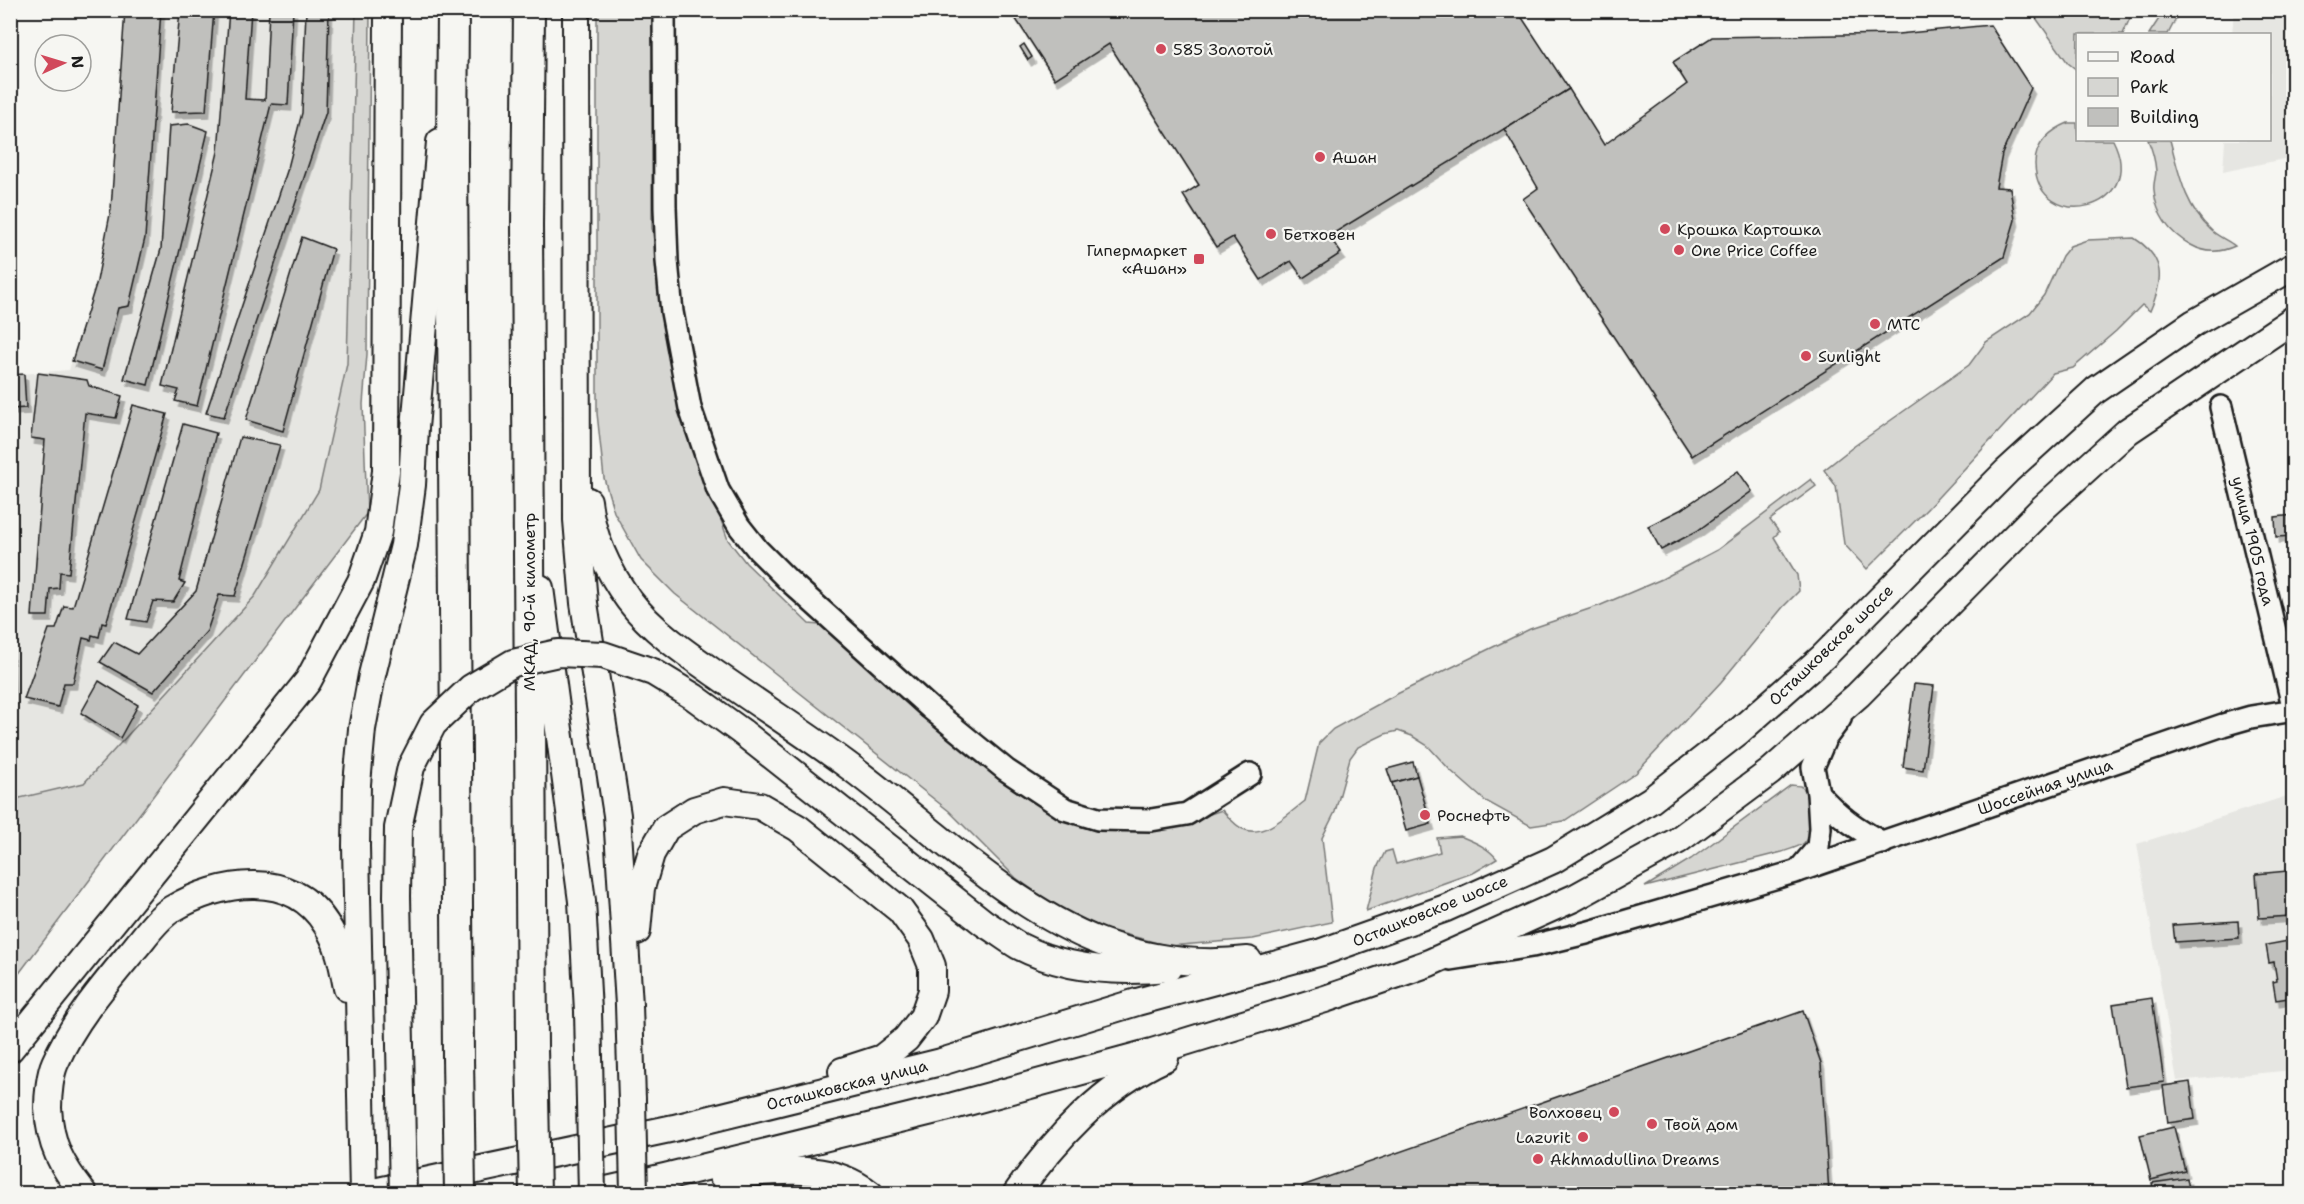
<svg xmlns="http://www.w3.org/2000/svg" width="2304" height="1204" viewBox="0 0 2304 1204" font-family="'Shantell Sans',sans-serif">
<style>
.built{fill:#e6e6e2}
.green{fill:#d6d6d2;stroke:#797977;stroke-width:1.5}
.building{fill:#c0c0bd;stroke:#1c1c1c;stroke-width:1.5;filter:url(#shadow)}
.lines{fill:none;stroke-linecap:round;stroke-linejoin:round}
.minor-casing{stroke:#1c1c1c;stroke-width:26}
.major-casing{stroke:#1c1c1c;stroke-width:30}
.highway-casing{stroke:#1c1c1c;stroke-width:34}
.minor{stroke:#f6f6f2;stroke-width:21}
.major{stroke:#f6f6f2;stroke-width:26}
.highway{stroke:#f6f6f2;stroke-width:30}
.major-bridge-casing{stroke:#1c1c1c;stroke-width:30;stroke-linecap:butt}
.highway-bridge-casing{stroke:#1c1c1c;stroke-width:34;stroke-linecap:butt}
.major-bridge{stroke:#f6f6f2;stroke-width:26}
.highway-bridge{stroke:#f6f6f2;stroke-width:30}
.poi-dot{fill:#d1495b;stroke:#f6f6f2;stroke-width:2}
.labels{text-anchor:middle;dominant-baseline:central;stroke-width:4.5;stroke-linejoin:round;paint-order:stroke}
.poi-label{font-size:16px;fill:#1c1c1c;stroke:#f6f6f2;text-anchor:start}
.street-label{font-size:16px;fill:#1c1c1c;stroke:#f6f6f2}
</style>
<defs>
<filter id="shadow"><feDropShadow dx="3.5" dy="6" stdDeviation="0" flood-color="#0004"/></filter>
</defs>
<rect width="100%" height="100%" fill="#f6f6f2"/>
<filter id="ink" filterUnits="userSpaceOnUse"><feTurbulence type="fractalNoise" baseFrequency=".0167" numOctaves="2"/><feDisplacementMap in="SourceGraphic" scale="12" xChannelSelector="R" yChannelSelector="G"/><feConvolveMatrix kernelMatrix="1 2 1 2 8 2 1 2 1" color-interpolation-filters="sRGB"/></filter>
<g filter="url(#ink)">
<g class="built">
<path d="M125,11H356L347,364L319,490L255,596L84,783L11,800L10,375L69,370L97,281L111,209Z"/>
<path d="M2234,11H2293V157L2223,172L2225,140H2270V34H2232Z"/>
<path d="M2287,796L2294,847L2293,1070L2177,1081L2137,844Z"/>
</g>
<g class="green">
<path d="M356,11H370L367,354L363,404L367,513L11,984V800L84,783L255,596L319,490L347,364Z"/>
<path d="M597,11H653L652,228L666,318L710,489L728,540L746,563L809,624L832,626L1072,818L1192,820L1222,810C1228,816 1234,825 1243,829C1264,839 1289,813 1305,801L1319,743L1333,729L1397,694L1530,629L1601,605L1662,579L1717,550L1811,479L1816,486L1770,520L1779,532L1774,537L1797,575L1799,591L1783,607L1721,682L1636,773L1564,821L1531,826L1484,800L1450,770L1428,746L1412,736L1398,731L1385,734L1358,747L1350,758L1335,812L1322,838L1332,922L1253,939L1169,946L1105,929L1061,910L1016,878L949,811L675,594L641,560L614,512L604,478L597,413Z"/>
<path d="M2031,11H2133L2123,34H2078L2077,70L2068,63Z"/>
<path d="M2164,11H2180L2168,34H2149Z"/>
<path d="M2068,123H2077L2078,140H2113C2149,211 2037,236 2035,164C2035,143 2051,130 2068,123Z"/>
<path d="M2148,140H2170C2179,173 2184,205 2211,230C2218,237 2228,240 2235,246C2220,253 2205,253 2191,245C2169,233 2156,214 2154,190C2153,183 2156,177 2156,171C2155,160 2152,149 2148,140Z"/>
<path d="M2134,238C2165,257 2164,280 2150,311L2142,305L2116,331L2073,368L2053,373L1929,507L1867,569L1844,544L1836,486L1824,470L1853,447L1969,365L1986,342L2030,313L2044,295L2062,256L2070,246L2087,240Z"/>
<path d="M1791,785C1793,785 1799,786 1800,786C1815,793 1814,832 1804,843C1799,847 1788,850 1782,852L1645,887L1691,859Z"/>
<path d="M1460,836C1474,842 1488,847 1497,859L1475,872L1366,911L1377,868L1385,852L1392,850L1396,864L1440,852L1437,838Z"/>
</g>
<g class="building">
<path d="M125,10H161L145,238L129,306L118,308L102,370L72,361L97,281L111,209Z"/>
<path d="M180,10H214L206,111L171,112Z"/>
<path d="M229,10H251L245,99L265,100L269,10H293L288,105L271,104L197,406L175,401L179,390L162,386L218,152Z"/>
<path d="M306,10H329L326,112L224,417L206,413L288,168L302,113Z"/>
<path d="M1010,10H1517L1569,89L1329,236L1341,253L1303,278L1291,261L1261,280L1233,237L1216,247L1183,195L1199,185L1109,44L1055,79Z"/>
<path d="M1990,25L2031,88L2002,154L1996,187L2010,188L2015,220L2004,257L1692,456L1523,199L1538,188L1504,129L1569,89L1604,145L1687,84L1673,62L1712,37L1898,34Z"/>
<path d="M1024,44L1032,57L1028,60L1020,47Z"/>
<path d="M189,124L208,131L148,385L124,379L161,249L169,126Z"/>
<path d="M302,237L333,249L283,431L246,420Z"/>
<path d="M38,373L87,380L89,386L122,396L116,418L85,413L69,573L60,572L59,588L50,589L48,616H32L45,440L31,438Z"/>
<path d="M24,374L26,408L10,409V375Z"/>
<path d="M133,405L167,414L106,624L102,623L99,637L92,635L91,640L83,638L73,683H64L58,707L24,699L49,629H56L64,606L73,607Z"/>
<path d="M183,424L216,433L179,581L185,583L173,602L153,601L146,622L128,619Z"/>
<path d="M240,437L280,445L235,596L219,595L207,631L153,692L100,662L114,642L137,654L196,591Z"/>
<path d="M1738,471L1752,491L1697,531L1661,550L1648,526L1680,510Z"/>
<path d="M2294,515V536L2276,537L2275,517Z"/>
<path d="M2294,548V581H2293L2287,549Z"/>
<path d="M10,630L15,800H10Z"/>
<path d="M99,681L138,705L120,738L81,713Z"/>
<path d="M1914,684L1934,686L1923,770L1903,767Z"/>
<path d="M1413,762L1417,776L1392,783L1387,769Z"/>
<path d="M1417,776L1431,824L1406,831L1392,783Z"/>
<path d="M2287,871L2290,916L2259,918L2256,874Z"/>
<path d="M2238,921L2239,938L2175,942L2173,925Z"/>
<path d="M2294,940V959L2289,960L2294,981V997L2276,1000L2273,982L2277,981L2274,962L2269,963L2266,945Z"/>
<path d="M2152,998L2164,1082L2126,1087L2113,1004Z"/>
<path d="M1803,1011L1821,1063L1829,1194H1304L1302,1186Z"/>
<path d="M2190,1082L2195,1119L2168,1123L2163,1086Z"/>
<path d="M2174,1127L2185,1171L2151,1180L2140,1135Z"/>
<path d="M2187,1178L2190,1194H2154L2152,1183Z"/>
</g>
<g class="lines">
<defs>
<g id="minor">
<path d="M664,10L665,207L667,261L672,312L690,408L718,490L739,526L758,550L788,580L930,708L1006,770L1065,809L1098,819L1151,820L1187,814L1250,774"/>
<path d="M1818,793C1839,817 1856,828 1883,843"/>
<path d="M1798,871L1818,847L1820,828L1818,793L1813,767L1825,739L1840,719"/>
<path d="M1451,959L1532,946L1586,933L1798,871L2223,725L2251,717L2294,710L2221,407"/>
</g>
<g id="major">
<path d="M576,10L577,520L584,603L617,815L629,1005L632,1100"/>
<path d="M588,501C592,537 608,571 629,600C653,632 690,656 723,679C763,707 805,734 846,764C925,822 1009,907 1101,942C1149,960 1197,966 1248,960"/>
<path d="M540,588L582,901L588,1011"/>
<path d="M742,732L984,923C996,930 1007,939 1019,946C1065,970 1118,973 1168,968"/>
<path d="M637,931L641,888L651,854L666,828L694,810L724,801L760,806L798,828L900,910L921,939L932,966V991L923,1017L906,1039L882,1058L842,1071"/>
<path d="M10,1049L308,681L361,581L378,532L386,471L388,10"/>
<path d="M722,1175C774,1172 827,1160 870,1194"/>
<path d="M84,1194C61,1165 50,1145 48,1108C48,1095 50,1074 55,1063C74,1020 105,984 135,948C146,935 157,918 172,909C221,880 292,869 326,924C339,943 343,966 347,988"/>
<path d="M363,1194L356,846L357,784L362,729L372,675L404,545L412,485L415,428L440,142"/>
<path d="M364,1194L674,1128L941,1062L1137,1002L1322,952L1446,908L1553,860L1651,800L1738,732L1823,657L2007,471L2096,390L2194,323L2294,266"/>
<path d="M589,1194L665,1177L953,1106L1152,1052L1325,999L1398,974L1429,963L1574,898L1677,841L1770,772L1858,695L2043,508L2128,431L2294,319"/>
<path d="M1016,1194C1055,1139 1103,1086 1165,1058"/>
</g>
<g id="highway">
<path d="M453,10L452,155L458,1057"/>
<path d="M529,10L527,225L532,1048"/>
</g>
</defs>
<use href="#minor" class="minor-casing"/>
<use href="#major" class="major-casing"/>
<use href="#highway" class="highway-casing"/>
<use href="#minor" class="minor"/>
<use href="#major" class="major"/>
<use href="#highway" class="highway"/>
<defs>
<g id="major-bridge">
<path d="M588,1011L592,1194"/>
<path d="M632,1100L634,1194"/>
<path d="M403,1194L397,896L398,828L411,767L433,724L471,688L513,663L558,653L603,655L653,672L694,697L742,732"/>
</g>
<g id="highway-bridge">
<path d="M532,1048L535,1194"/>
<path d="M458,1057L460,1194"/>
</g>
</defs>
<use href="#major-bridge" class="major-bridge-casing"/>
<use href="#highway-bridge" class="highway-bridge-casing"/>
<use href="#major-bridge" class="major-bridge"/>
<use href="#highway-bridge" class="highway-bridge"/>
</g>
</g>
<g class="poi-dot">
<circle cx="1161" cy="49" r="6"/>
<circle cx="1320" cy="157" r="6"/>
<circle cx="1665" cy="229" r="6"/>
<circle cx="1271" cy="234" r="6"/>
<circle cx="1679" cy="250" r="6"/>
<rect x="1193" y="253" width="12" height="12" rx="3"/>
<circle cx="1875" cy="324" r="6"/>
<circle cx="1806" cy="356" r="6"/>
<circle cx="1425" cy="815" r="6"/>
<circle cx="1614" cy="1112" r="6"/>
<circle cx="1652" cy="1124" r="6"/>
<circle cx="1583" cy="1137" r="6"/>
<circle cx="1538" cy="1159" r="6"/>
</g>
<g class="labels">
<g class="poi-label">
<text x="1173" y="49">585 Золотой</text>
<text x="1332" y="157">Ашан</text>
<text x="1677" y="229">Крошка Картошка</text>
<text x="1283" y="234">Бетховен</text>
<text x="1187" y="250" text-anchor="end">Гипермаркет<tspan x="1187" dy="18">«Ашан»</tspan></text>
<text x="1691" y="250">One Price Coffee</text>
<text x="1887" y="324">МТС</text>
<text x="1818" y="356">Sunlight</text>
<text x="1437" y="815">Роснефть</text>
<text x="1602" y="1112" text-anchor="end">Волховец</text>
<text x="1664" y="1124">Твой дом</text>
<text x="1571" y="1137" text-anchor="end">Lazurit</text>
<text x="1550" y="1159">Akhmadullina Dreams</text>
</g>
<g class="street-label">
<text transform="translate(2253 541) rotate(76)">улица 1905 года</text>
<text transform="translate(529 602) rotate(-90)">МКАД, 90-й километр</text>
<text transform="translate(1831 645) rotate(-44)">Осташковское шоссе</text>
<text transform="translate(2045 787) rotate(-19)">Шоссейная улица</text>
<text transform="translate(1430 911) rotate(-22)">Осташковское шоссе</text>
<text transform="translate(847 1085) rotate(-14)">Осташковская улица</text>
</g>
</g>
<rect width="2304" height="1204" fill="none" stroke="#f6f6f2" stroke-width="36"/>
<rect x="18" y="18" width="2268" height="1168" fill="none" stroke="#1c1c1c" stroke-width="2" filter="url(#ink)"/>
<rect x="2076" y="33" width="195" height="108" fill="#f6f6f2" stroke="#9f9f9c" stroke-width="1.5"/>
<rect x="2088" y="52" width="30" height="9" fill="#f6f6f2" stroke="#9f9f9c" stroke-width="1.5"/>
<text x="2130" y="63" font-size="18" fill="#1c1c1c">Road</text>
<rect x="2088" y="78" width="30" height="18" fill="#d6d6d2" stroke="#9f9f9c" stroke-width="1.5"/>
<text x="2130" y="93" font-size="18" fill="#1c1c1c">Park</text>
<rect x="2088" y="108" width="30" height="18" fill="#c0c0bd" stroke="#9f9f9c" stroke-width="1.5"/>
<text x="2130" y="123" font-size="18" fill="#1c1c1c">Building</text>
<g transform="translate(63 63) rotate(86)"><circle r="28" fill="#f6f6f2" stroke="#9f9f9c" stroke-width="1.5"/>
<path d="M0-4.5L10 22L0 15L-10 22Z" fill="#d1495b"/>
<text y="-9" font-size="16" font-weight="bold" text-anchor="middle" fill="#1c1c1c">N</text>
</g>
</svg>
